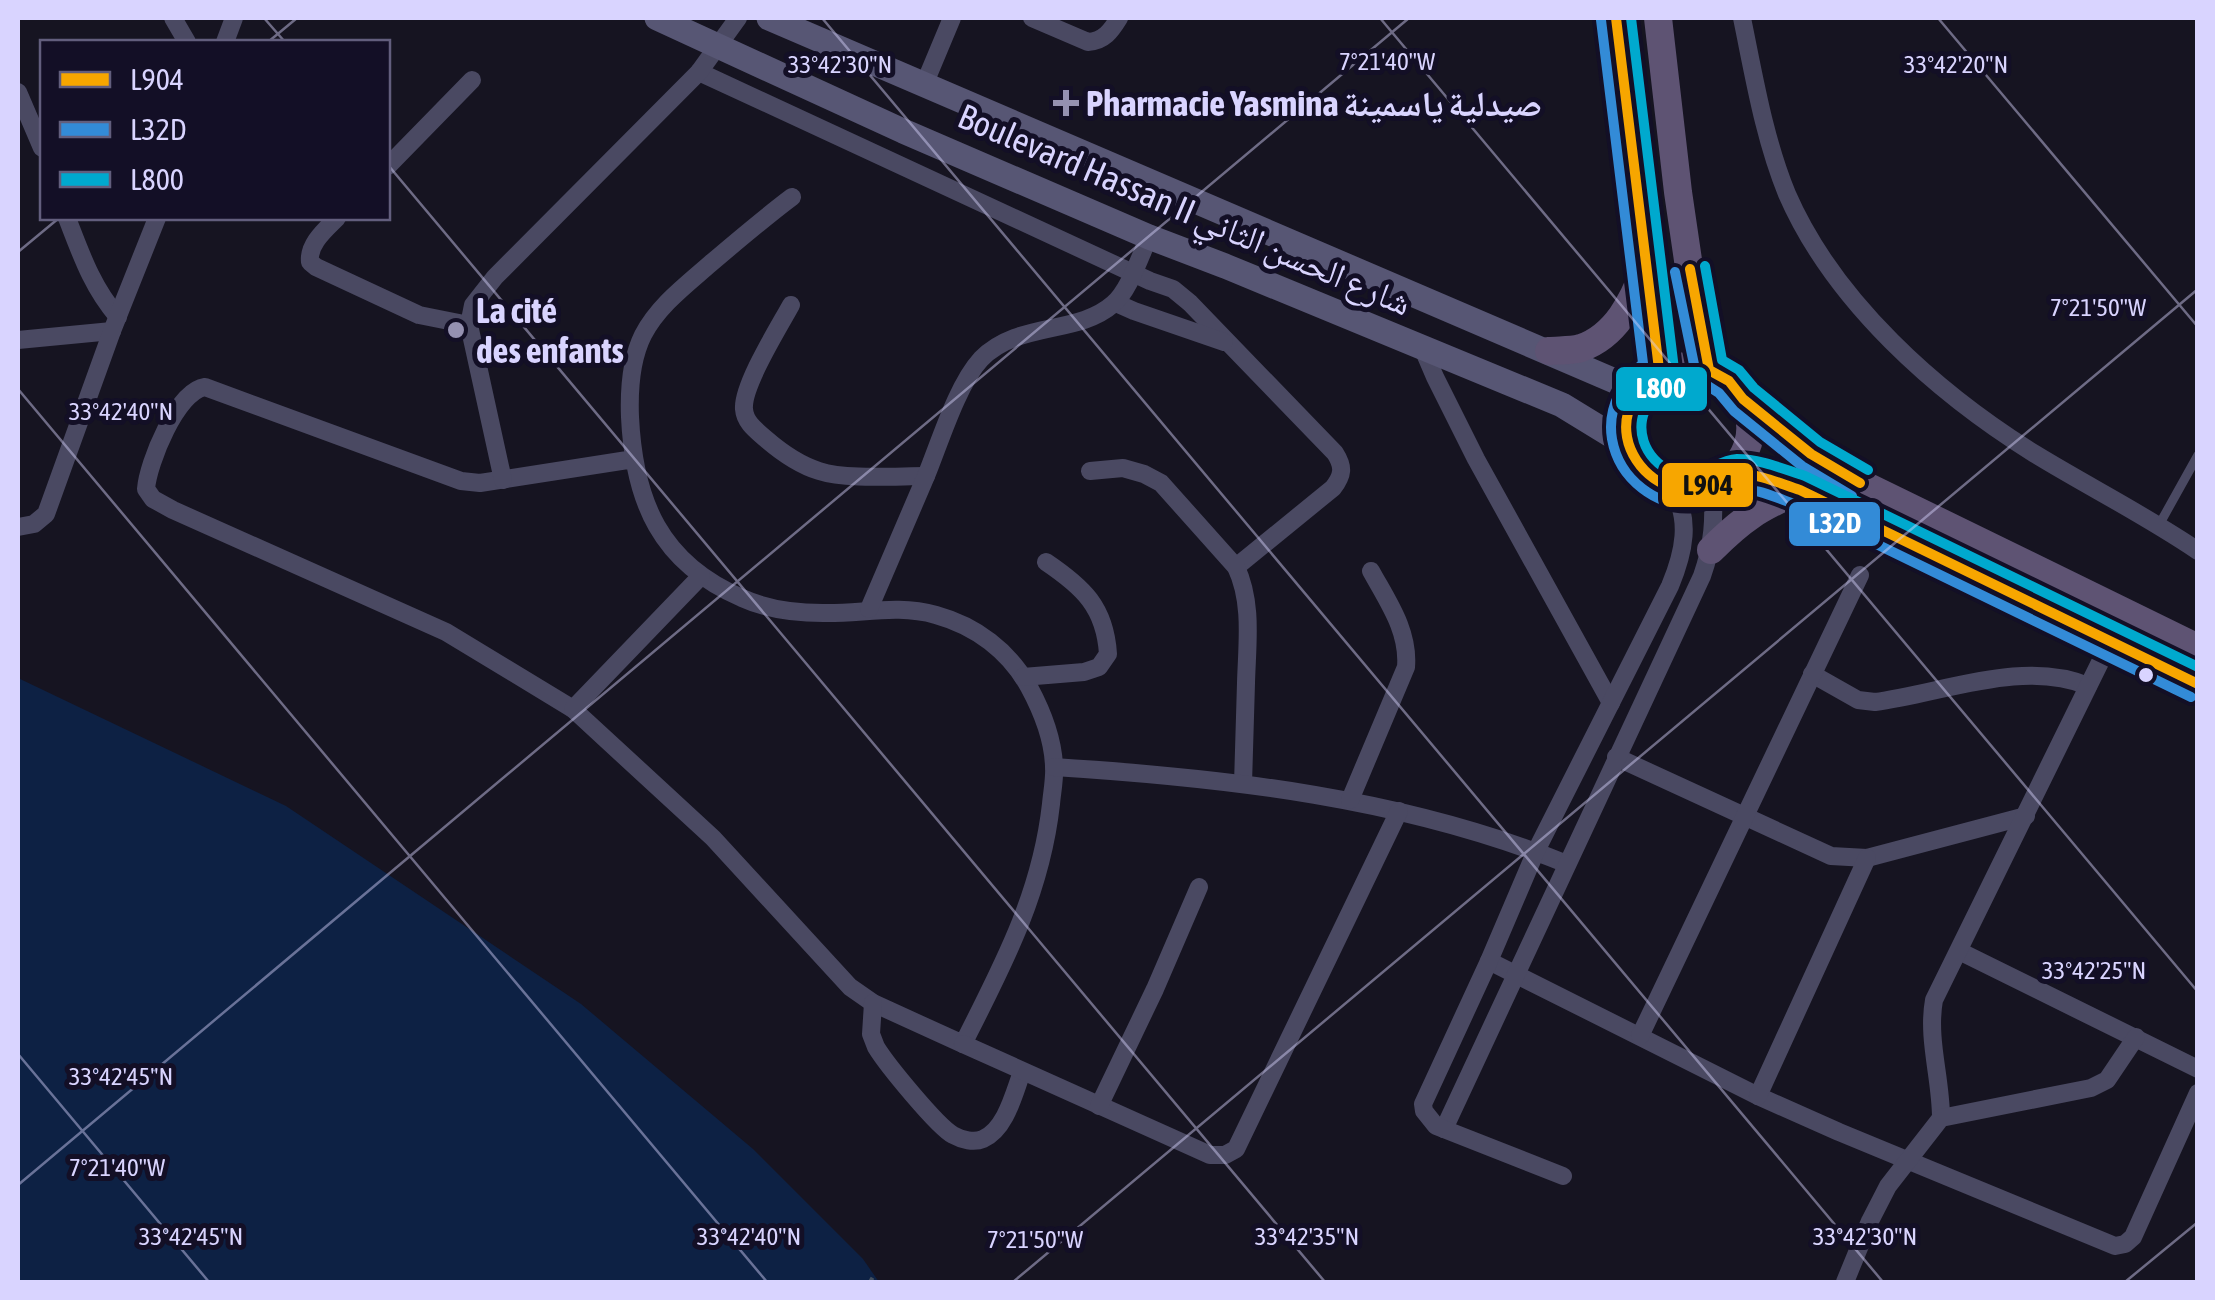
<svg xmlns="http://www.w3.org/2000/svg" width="2215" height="1300" viewBox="0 0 2215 1300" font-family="'Asap Condensed','Noto Naskh Arabic',sans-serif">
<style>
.water{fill:#0d2144}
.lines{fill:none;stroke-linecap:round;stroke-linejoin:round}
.path{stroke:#44505f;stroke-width:4;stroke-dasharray:5 8;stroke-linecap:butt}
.lane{stroke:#4a4962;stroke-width:9}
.street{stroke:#4a4962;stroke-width:18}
.secondary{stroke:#575674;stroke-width:25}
.primary{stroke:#5e5373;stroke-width:28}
.bus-1-casing{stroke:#130f26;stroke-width:18}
.bus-2-casing{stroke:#130f26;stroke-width:18}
.bus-3-casing{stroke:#130f26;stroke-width:18}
.bus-1{stroke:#f7a600;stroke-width:10}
.bus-2{stroke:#338bd7;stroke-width:10}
.bus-3{stroke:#00a9ce;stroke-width:10}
.ticks{fill:none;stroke:#d9d4ff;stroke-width:2.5;stroke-opacity:0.45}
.poi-dot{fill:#9591b1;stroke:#130f26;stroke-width:4}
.bus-dot{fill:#d9d4ff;stroke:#130f26;stroke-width:4}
.labels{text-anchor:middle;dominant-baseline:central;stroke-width:10;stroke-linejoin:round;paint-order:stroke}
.poi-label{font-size:35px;font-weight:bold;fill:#d9d4ff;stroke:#130f26;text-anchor:start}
.street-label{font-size:35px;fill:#d9d4ff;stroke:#130f26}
.ticks-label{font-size:25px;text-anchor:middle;fill:#d9d4ff;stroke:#130f26;stroke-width:10;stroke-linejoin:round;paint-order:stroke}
.line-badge{stroke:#130f26;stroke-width:4}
.badge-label{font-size:28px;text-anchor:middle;font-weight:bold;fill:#fff}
.pale-badge-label{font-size:28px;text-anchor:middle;font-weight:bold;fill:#111}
</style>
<rect width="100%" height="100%" fill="#161421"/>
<path class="water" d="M18,678L286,806L581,1004L753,1149L863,1259L879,1282H18Z"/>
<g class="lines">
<path class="path" d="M870,1282L874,1275"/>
<path class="lane" d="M2159,525L2198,455"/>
<g class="street">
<path d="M173,18L187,42"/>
<path d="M1032,18L1088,42C1104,41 1111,31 1119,18"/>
<path d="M1742,18C1754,76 1764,138 1787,194C1834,302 1937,393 2035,454C2089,487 2145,515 2198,551"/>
<path d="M225,42L234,18"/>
<path d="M699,72L1150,281L1173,289L1190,303L1335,453C1344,467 1343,475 1333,488L1236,567"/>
<path d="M924,85L952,18"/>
<path d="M18,92L42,148"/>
<path d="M388,166L472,80"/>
<path d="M67,218C81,254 92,287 118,317"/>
<path d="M337,218C325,230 308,244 310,262L316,267L419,315L469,325"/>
<path d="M1116,303L1134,311L1224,342"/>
<path d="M791,305C779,327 742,386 744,409C745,423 757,431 766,439C781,452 800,465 819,471C846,480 896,476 926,476"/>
<path d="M18,340L112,331"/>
<path d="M1423,349L1435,377L1476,459L1611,703"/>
<path d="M634,459L480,483L461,481L205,387C177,391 148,463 146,489L153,499L173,510L446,632L573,709L713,838L850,987L873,1003L963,1044C1003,965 1041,894 1051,804C1052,792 1055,778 1054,766C1053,739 1042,711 1029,687C1009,651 976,626 936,615C897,604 862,614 823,613C797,613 766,609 742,598C660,563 634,501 630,417C629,391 631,359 643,335C658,306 686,285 710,264C737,241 764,218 792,197"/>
<path d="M1090,471L1123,468L1144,474L1161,483L1236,567C1253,603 1247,644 1246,683C1245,716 1244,750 1243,784"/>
<path d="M503,480L469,325L473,305L495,277L699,72L738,18"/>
<path d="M18,527L34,524L46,514L112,331L157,218"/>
<path d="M869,609C888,565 907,521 926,476C940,442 957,385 981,359C1018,321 1078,335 1113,304C1129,291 1140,256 1149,237"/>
<path d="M1812,674L1858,700L1875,702C1943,693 2023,659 2088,686"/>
<path d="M1023,677L1084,672L1099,667L1108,654C1105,607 1083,587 1046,562"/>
<path d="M573,709L701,576"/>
<path d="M1616,757L1831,856L1867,858L2026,816"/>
<path d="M1054,767C1228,778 1404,798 1567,864"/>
<path d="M1350,800L1406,667C1409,631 1388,602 1371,571"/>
<path d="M1959,951L2198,1069"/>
<path d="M1489,961L1758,1096L1839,1132L2115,1246L2125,1244L2133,1237L2198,1093"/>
<path d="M873,1003L871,1034L876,1047C887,1065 937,1126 953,1135C962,1140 974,1143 983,1139C1006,1129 1014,1093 1022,1072"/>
<path d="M1640,1036L1860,575"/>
<path d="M963,1044L1210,1155H1225L1236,1149L1399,811"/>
<path d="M1758,1096L1867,858"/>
<path d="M1099,1106L1155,989L1199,887"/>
<path d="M1941,1118C1941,1078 1927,1039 1934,1000L2110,642"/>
<path d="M1444,1129L1702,576C1713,545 1715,518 1712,485"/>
<path d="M1563,1176L1436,1126L1424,1111L1423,1104L1489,961L1536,851L1670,586C1683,555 1693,517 1670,487"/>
<path d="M1845,1282L1870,1221L1888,1186L1941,1118L2091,1088L2107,1080L2136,1037"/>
</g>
<g class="secondary">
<path d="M657,18L903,131L1149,237L1225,266L1562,405L1629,446"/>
<path d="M769,18L1638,391"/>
</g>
<g class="primary">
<path d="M1616,18L1659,369"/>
<path d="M1658,18L1678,192L1694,301L1709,370"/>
<path d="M1549,351C1559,350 1571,351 1581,348C1616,336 1633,301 1645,269"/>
<path d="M1690,366C1740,376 1770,423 1735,468C1689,525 1600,464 1635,397C1640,386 1648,374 1660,369C1669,366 1681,367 1690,366Z"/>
<path d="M1743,399L1811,454L1852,479L2198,648"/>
<path d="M1729,475L1757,477L1800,490L2198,684"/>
<path d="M1711,550C1743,518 1759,508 1800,490"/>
</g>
<defs>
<g id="bus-1">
<path d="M1616,18L1659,369C1639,386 1622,409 1627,437C1633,470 1668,498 1702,487C1715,483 1725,474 1739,474C1760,474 1781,484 1800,490L2198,684"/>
<path d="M1690,269L1709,370L1729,381L1743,399L1811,454L1860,483"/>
</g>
<g id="bus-2">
<path d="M1601,20L1643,363C1622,383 1607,409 1612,439C1619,479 1657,509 1697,504C1711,502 1721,492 1734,490C1753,486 1777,498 1794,504L2191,697"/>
<path d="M1675,272L1697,379L1719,393L1734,411L1802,466L1852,496"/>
</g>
<g id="bus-3">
<path d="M1631,18L1674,369C1669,388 1646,396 1642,420C1637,449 1663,478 1693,474C1709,472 1720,460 1737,459C1760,459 1783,469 1805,476L2198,667"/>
<path d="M1705,266L1722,360L1739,370L1754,388L1820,442L1868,470"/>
</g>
</defs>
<use href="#bus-1" class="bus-1-casing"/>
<use href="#bus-2" class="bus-2-casing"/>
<use href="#bus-3" class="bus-3-casing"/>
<use href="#bus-1" class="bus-1"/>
<use href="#bus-2" class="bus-2"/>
<use href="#bus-3" class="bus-3"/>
</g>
<path class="ticks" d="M264,18L285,42M822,18L1883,1282M1380,18L2198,992M1938,18L2198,327M268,42L297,18M388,165L1325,1282M18,252L59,218M18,389L767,1282M18,1054L209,1282M18,1185L1409,18M1013,1282L2198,289M2125,1282L2198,1222"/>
<g class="poi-dot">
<path d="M1061 88h10v10h10v10h-10v10h-10v-10h-10v-10h10z"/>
<circle cx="456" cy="330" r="10"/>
</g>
<circle class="bus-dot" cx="2146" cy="675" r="9"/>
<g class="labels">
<g class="poi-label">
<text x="1086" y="103">Pharmacie Yasmina صيدلية ياسمينة</text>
<text x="476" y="310">La cité<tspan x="476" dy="40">des enfants</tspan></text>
</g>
<g class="street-label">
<text transform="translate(1185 209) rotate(23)">Boulevard Hassan II شارع الحسن الثاني</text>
</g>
</g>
<g class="ticks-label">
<text x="1387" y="70">7°21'40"W</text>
<text x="1956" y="73">33°42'20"N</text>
<text x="840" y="73">33°42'30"N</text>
<text x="2098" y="316">7°21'50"W</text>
<text x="121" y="420">33°42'40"N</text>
<text x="2094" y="979">33°42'25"N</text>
<text x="121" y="1085">33°42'45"N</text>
<text x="117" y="1176">7°21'40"W</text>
<text x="191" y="1245">33°42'45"N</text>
<text x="749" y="1245">33°42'40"N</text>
<text x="1307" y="1245">33°42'35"N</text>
<text x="1865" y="1245">33°42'30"N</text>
<text x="1035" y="1248">7°21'50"W</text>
</g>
<g class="line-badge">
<rect x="1614" y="365" width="95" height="48" rx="10" fill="#00a9ce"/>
<rect x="1660" y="461" width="95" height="48" rx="10" fill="#f7a600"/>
<rect x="1787" y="500" width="95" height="48" rx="10" fill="#338bd7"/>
</g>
<g class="badge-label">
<text x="1661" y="398">L800</text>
<text x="1835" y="533">L32D</text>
</g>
<g class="pale-badge-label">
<text x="1708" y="495">L904</text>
</g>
<rect width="2215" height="1300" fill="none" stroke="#d9d4ff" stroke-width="40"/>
<rect x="40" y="40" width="350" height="180" fill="#130f26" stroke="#625e7d" stroke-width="2.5"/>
<rect x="60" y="72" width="50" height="15" fill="#f7a600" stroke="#625e7d" stroke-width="2.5"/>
<text x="130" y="90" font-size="30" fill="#d9d4ff">L904</text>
<rect x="60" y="122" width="50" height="15" fill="#338bd7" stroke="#625e7d" stroke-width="2.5"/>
<text x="130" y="140" font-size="30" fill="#d9d4ff">L32D</text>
<rect x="60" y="172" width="50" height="15" fill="#00a9ce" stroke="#625e7d" stroke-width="2.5"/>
<text x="130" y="190" font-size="30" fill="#d9d4ff">L800</text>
</svg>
